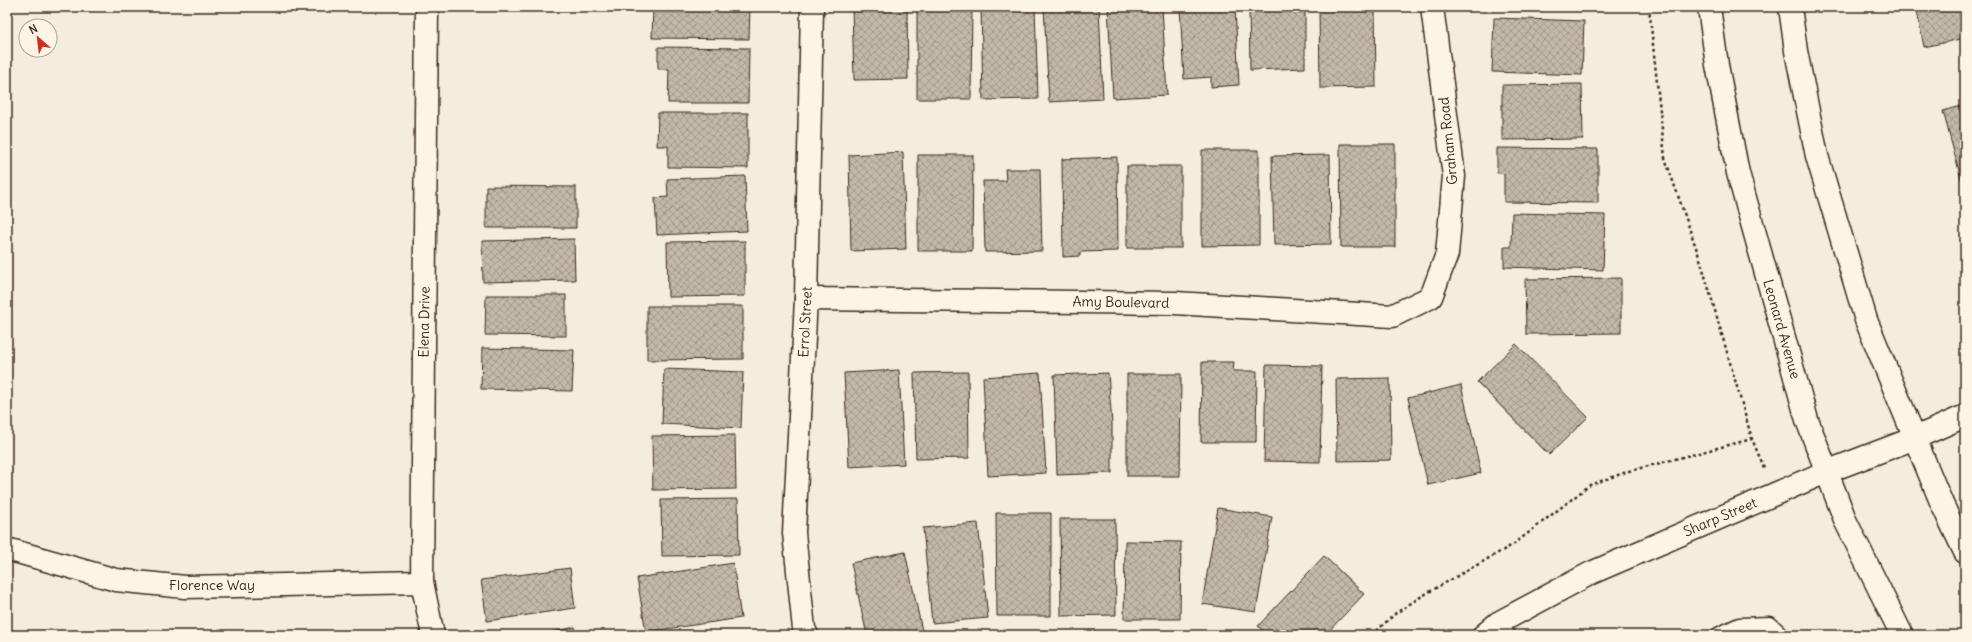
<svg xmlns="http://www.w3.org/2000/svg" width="1972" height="642" viewBox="0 0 1972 642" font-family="Delius,sans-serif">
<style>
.building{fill:url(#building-cross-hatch);stroke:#3b2a1e}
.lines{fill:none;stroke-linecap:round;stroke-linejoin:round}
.lane-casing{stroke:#3b2a1e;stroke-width:17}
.street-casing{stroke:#3b2a1e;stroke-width:25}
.secondary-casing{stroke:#3b2a1e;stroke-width:25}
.path{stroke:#3b2a1e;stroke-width:2.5;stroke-dasharray:3 3;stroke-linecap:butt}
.lane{stroke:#fcf5e5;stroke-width:14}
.street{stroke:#fcf5e5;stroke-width:22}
.secondary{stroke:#fcf5e5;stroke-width:22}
.labels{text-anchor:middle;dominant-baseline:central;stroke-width:3;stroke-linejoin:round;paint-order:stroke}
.street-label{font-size:14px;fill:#3b2a1e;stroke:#fcf5e5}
</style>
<defs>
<pattern id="building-cross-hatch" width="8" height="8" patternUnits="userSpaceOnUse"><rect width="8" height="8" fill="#c3b9aa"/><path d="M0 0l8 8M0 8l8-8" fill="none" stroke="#a0978a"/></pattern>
</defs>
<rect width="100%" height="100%" fill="#f4eddd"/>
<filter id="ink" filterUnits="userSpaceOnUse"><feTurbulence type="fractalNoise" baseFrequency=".025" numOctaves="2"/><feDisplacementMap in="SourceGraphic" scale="8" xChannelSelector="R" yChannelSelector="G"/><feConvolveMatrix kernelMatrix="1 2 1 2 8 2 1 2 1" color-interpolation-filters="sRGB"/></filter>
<g filter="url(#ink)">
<g class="building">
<path d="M653,7H750L749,39L652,38Z"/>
<path d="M852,7H907L908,79L854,80Z"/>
<path d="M917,7H972L971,99H917Z"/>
<path d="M981,7H1035L1038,99L983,100Z"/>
<path d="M1044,7H1099L1103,99L1049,102Z"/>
<path d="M1108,7H1162L1167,95L1113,98Z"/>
<path d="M1180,7H1235L1239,85L1211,87V77L1184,79Z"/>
<path d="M1249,7H1305V68L1250,70Z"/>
<path d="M1319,7H1375L1376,87L1320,88Z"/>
<path d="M1487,7H1583V8L1487,9Z"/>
<path d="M1916,7H1965V38L1924,47Z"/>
<path d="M1494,18L1584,21L1582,75L1492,72Z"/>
<path d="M658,47L749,48L748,103H668L669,69H658Z"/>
<path d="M1582,84L1583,139L1502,140V85Z"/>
<path d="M1965,105V181L1962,182L1943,111Z"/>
<path d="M658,113H748V168L668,167V146H657Z"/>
<path d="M1340,144H1395V247H1341Z"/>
<path d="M1497,148L1598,149V203L1504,202V174L1497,173Z"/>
<path d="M1202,150H1259V245L1202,246Z"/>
<path d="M903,152L906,249L851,251L849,155Z"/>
<path d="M918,155H973L972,251H918Z"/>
<path d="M1330,155L1331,244L1274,245L1272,156Z"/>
<path d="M1117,157L1118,251L1080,252V256L1063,257L1062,159Z"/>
<rect x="1127" y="166" width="54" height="82"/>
<path d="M1005,169H1040L1042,251L985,252L983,181H1006Z"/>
<path d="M745,176L747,231L657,235L655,198L668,197L667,179Z"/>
<path d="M486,186L576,187V228H486Z"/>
<path d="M1512,213L1605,215L1603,270L1504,267V247H1511Z"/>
<path d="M574,239L575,280L483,282L482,241Z"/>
<path d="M745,241V296L668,297L667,242Z"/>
<path d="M1621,278V333L1526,334L1525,279Z"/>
<path d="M486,295H566V336L485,335Z"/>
<path d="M647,306H743V359L647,360Z"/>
<path d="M1516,344L1588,417L1549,455L1477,382Z"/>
<path d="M482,348L574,350L572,391L481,389Z"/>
<path d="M1202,362H1234L1233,371H1257L1256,442H1201Z"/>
<path d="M1266,365L1322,366L1320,462L1264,461Z"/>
<path d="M664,369L743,372L741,428L662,424Z"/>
<path d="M899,370L904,464L849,467L844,373Z"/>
<path d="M968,372L969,458L916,459L914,373Z"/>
<path d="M1040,373L1046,473L988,476L983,377Z"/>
<path d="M1108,373L1112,424V473L1057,475L1054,375Z"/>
<path d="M1127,374H1181L1180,476H1127Z"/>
<path d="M1390,378L1391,460L1337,461L1336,379Z"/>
<path d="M1461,385L1481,473L1428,485L1408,398Z"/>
<path d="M735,435L736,489L653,490L652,436Z"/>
<path d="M738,499L739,555L662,556L661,500Z"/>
<path d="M1218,508L1272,517L1256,612L1202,604Z"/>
<path d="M996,513H1051V616H997Z"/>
<path d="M1060,519H1115L1116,615L1061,616Z"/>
<path d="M978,523L988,618L932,623L923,528Z"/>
<path d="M1125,541L1181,542L1180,619H1124Z"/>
<path d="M905,552L923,635H867L851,563Z"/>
<path d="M1324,556L1364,594L1325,635H1268L1258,626Z"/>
<path d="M733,563L741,618L646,632L637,578Z"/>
<path d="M570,568L575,608L487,621L481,580Z"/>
<path d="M575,627L577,635H539Z"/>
</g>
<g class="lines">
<defs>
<g id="lane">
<path d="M1498,623L1508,635"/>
<path d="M1718,635L1739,625L1770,624L1782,635"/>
</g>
<g id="street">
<path d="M427,7L422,582L433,635"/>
<path d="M806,299L1175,303L1392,316L1431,297L1447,254L1454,176L1432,7"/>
<path d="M1915,438L1965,416"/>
<path d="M7,549L116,580L185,587L422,582"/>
<path d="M807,635L804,629L794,533L806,299L812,7"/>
</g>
<g id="secondary">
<path d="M1709,7L1717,65L1738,173L1807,420L1846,522L1902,635"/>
<path d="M1790,7L1796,51L1817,156L1866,320L1942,504L1965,552"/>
<path d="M1484,635L1498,623L1591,573L1826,472L1915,438"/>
</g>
</defs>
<use href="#lane" class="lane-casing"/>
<use href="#street" class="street-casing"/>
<use href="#secondary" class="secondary-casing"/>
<g class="path">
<path d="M1649,7L1665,158L1701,262L1752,439L1765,470"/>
<path d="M1372,635L1396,613L1422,596L1514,544L1590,485L1629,471L1752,439"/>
</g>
<use href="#lane" class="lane"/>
<use href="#street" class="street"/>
<use href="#secondary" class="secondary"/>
</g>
</g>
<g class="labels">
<g class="street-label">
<text transform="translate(1448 141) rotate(-96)">Graham Road</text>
<text transform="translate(1121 302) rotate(1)">Amy Boulevard</text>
<text transform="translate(424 322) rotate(-89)">Elena Drive</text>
<text transform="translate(805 322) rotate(-87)">Errol Street</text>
<text transform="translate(1782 329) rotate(74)">Leonard Avenue</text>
<text transform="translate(1720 517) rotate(-23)">Sharp Street</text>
<text x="212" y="585">Florence Way</text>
</g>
</g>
<rect width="1972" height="642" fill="none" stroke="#fcf5e5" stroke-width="24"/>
<rect x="12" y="12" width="1948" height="618" fill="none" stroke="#3b2a1e" stroke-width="1.5" filter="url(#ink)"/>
<g transform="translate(38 38) rotate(332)"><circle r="19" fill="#fcf5e5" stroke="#afa495"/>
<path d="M0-3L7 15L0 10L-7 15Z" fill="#c8321e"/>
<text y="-6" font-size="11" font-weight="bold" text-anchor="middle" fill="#3b2a1e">N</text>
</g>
</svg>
